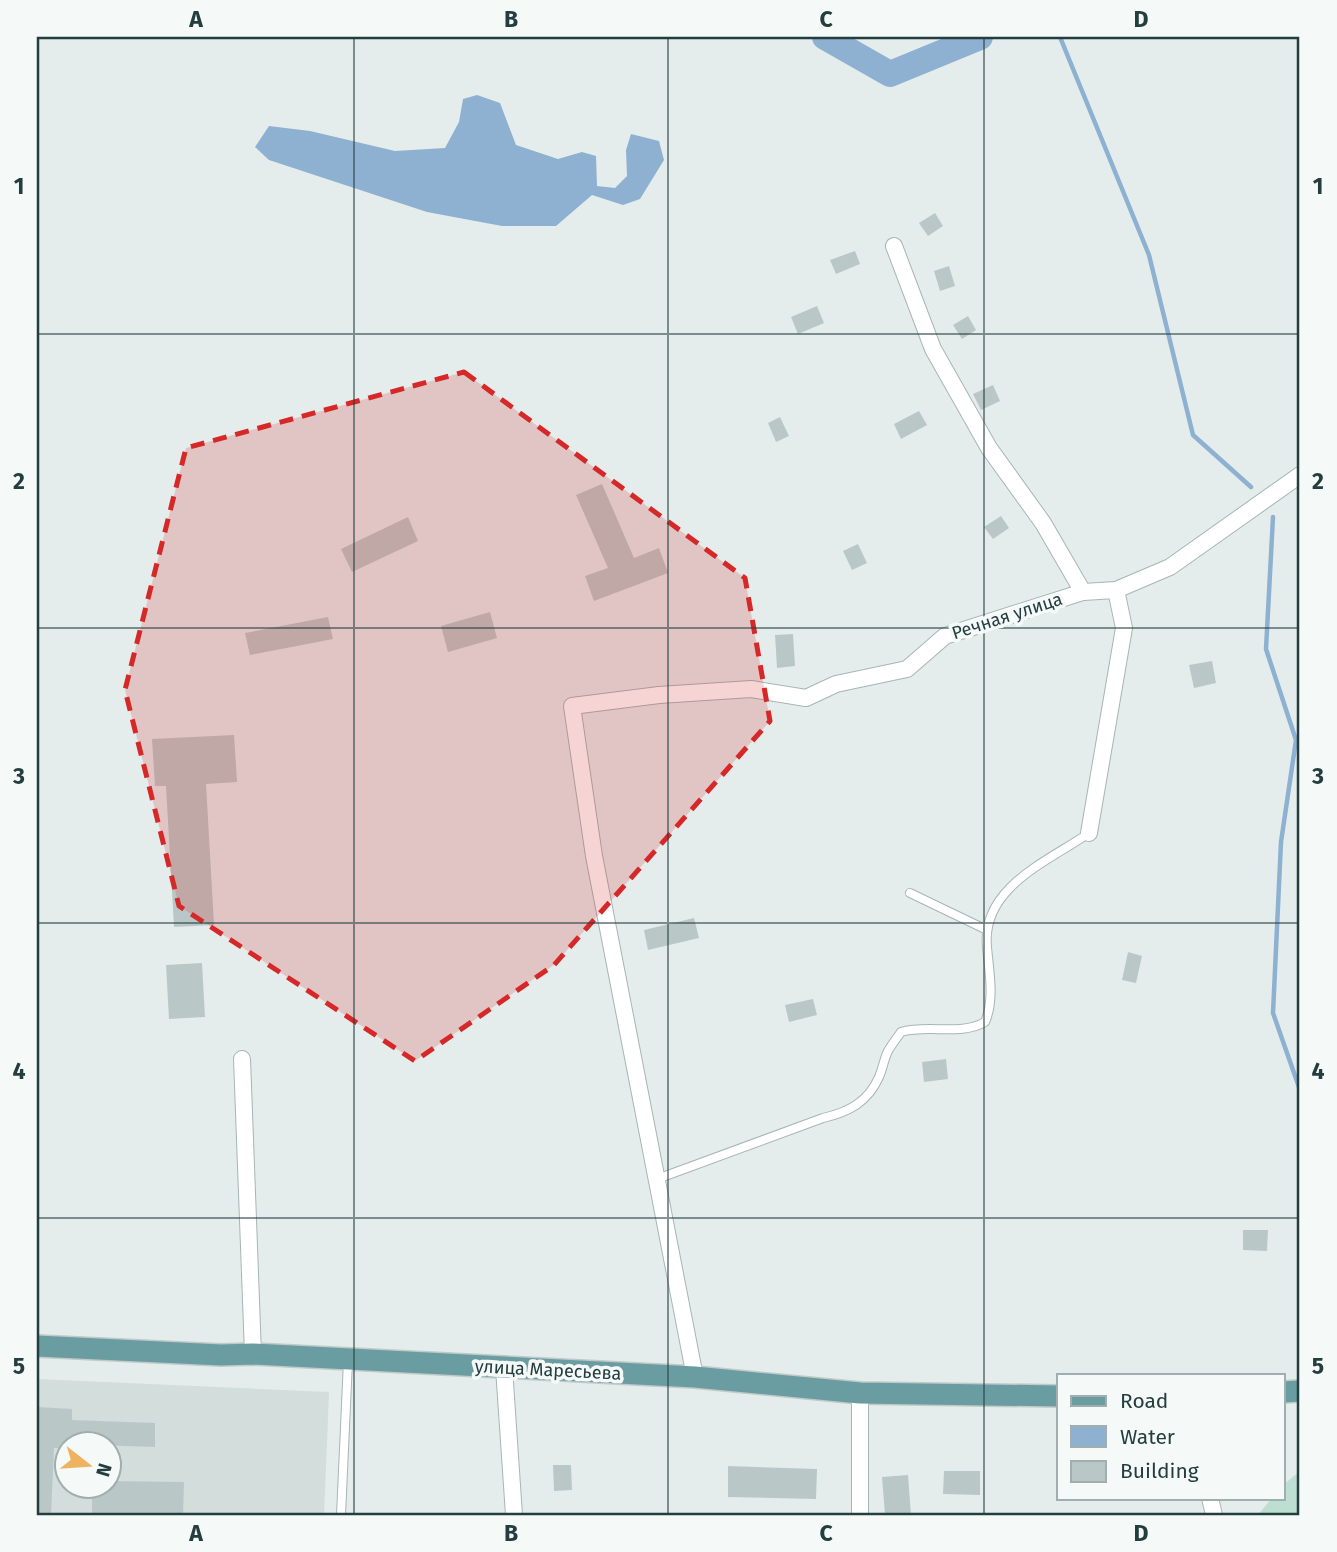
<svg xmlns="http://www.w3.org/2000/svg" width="1337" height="1552" viewBox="0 0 1337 1552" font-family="'Fira Sans',sans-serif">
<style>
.built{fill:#d2dddc;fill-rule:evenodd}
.green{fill:#beded1}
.water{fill:#8eb0d1}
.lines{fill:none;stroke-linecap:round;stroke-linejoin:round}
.stream{stroke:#8eb0d1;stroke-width:4.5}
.river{stroke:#8eb0d1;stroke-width:26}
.building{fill:#b9c8c6}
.service-casing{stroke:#a7b5b5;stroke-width:10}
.minor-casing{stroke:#a7b5b5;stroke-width:18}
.primary-casing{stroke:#c2c9c9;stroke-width:24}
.service{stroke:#fff;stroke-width:8}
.minor{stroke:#fff;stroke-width:16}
.primary{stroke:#6a9da2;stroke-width:21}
.marked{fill:#d62828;fill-opacity:0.2;stroke:#d62828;stroke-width:5;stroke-dasharray:14 9;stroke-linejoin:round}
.grid{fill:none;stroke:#243d3f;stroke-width:2;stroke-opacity:0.55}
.labels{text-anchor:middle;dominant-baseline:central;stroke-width:7;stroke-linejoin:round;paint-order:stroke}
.street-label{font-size:18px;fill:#243d3f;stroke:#f5faf9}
.neatline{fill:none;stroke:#243d3f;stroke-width:2.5}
.grid-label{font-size:23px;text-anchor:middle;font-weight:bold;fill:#243d3f}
</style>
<rect width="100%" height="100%" fill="#e4edec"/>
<path class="built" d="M37,1379L329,1392L324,1515H37ZM66,1444H108V1486H66Z"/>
<path class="green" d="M1300,1471V1515H1258L1272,1498H1283V1485Z"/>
<path class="water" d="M477,95L500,103L516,145L558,159L582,152L596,156L597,186L615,188L627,176L626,150L631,134L659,141L664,160L640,199L623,205L592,195L556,226H502L427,212L269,160L255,147L269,126L310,131L395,151L445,148L459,122L463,99Z"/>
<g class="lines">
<g class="stream">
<path d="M1060,37L1149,255L1193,435L1251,487"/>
<path d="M1273,517L1266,649L1296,740L1281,842L1273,1013L1300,1090"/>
</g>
<path class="river" d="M825,37L890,74L980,37"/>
</g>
<g class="building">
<path d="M935,213L943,226L928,236L919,223Z"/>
<path d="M855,251L860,264L836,274L830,260Z"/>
<path d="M949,266L955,286L940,291L934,271Z"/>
<path d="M817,306L824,323L798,334L791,317Z"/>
<path d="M968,316L976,330L962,339L953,325Z"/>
<path d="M993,385L1000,401L981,410L973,394Z"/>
<path d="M919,411L927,425L901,439L894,424Z"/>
<path d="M780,417L789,436L776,442L768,423Z"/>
<path d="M602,484L634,558L659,548L668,573L594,601L585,576L608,568L576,495Z"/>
<path d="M1001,516L1009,528L993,539L984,527Z"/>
<path d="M408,517L418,541L352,572L341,549Z"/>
<path d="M858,544L867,563L852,570L843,551Z"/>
<path d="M490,612L497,638L448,652L441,626Z"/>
<path d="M328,617L333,639L250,655L245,633Z"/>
<path d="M793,634L795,666L777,668L775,635Z"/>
<path d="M1212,661L1216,683L1194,688L1189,665Z"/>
<path d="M234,735L237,782L206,784L214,925L174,927L166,786H155L152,739Z"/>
<path d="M694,918L699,938L648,950L644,930Z"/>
<path d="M1128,952L1142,956L1136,983L1122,980Z"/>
<path d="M202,963L205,1017L169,1019L166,965Z"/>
<path d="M813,999L817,1015L789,1022L785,1005Z"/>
<path d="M946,1059L948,1079L924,1082L922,1062Z"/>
<path d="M1243,1230H1268L1267,1251L1243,1250Z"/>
<path d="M37,1407L72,1409V1420L155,1423V1447L66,1444V1448H54L51,1515H37Z"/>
<path d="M553,1465H571L572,1490L554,1491Z"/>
<path d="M728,1466L817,1469L816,1499L728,1497Z"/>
<path d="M944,1471H980V1495L943,1494Z"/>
<path d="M908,1475L911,1515H885L882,1477Z"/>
<path d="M108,1481L184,1482L183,1515H92V1486H108Z"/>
</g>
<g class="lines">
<defs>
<g id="service">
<path d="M910,893L987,930"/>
<path d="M657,1179L823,1118C849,1112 868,1102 879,1077C883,1068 884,1059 888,1051C892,1044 897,1038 901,1032C927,1024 961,1036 985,1022C995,999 989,971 987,947C981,887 1049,861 1089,833"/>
<path d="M341,1515L348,1361"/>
</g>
<g id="minor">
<path d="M894,246L933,349L989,448L1043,523L1083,592"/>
<path d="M1089,833L1124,628L1116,590"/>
<path d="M242,1059L253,1354"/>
<path d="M504,1368L514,1515"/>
<path d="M695,1377L594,856L572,706L659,695L751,689L806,698L836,684L907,669L945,636L1083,592L1116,590L1170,567L1300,475"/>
<path d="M860,1393V1515"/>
<path d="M1210,1498L1214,1515"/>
</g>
<g id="primary">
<path d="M37,1346L221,1355L253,1354L695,1377L860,1393L1059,1396"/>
<path d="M1283,1392L1300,1391"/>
</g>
</defs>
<use href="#service" class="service-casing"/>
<use href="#minor" class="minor-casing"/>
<use href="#primary" class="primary-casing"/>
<use href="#service" class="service"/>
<use href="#minor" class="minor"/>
<use href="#primary" class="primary"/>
</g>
<path class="marked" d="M464,372L745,578L770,721L554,965L415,1061L179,906L125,690L186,448Z"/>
<path class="grid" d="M354,37V1515M668,37V1515M984,37V1515M37,334H1300M37,628H1300M37,923H1300M37,1218H1300"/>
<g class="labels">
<g class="street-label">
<text transform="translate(1007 616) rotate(-18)">Речная улица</text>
<text transform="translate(548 1370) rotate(3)">улица Маресьева</text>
</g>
</g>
<rect width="1337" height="1552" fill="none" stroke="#f5faf9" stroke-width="77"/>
<rect x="1057" y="1374" width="228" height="126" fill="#f5faf9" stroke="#a1aeaf" stroke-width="2"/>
<rect x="1071" y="1396" width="35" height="10" fill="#6a9da2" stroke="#a1aeaf" stroke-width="2"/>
<text x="1120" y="1408" font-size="21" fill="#243d3f">Road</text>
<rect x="1071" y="1426" width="35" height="21" fill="#8eb0d1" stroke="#a1aeaf" stroke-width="2"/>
<text x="1120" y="1444" font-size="21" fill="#243d3f">Water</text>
<rect x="1071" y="1461" width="35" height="21" fill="#b9c8c6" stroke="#a1aeaf" stroke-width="2"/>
<text x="1120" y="1478" font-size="21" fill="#243d3f">Building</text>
<g transform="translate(88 1465) rotate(107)"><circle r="33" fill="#f5faf9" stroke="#a1aeaf" stroke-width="2"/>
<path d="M0-5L12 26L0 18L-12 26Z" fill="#efb260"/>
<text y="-10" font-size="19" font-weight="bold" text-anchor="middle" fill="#243d3f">N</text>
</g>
<rect x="38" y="38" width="1260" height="1476" class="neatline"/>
<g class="grid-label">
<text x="196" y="27">A</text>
<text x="511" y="27">B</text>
<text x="826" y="27">C</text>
<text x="1141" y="27">D</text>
<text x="19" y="194">1</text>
<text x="1318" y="194">1</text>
<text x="19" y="489">2</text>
<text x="1318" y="489">2</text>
<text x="19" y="784">3</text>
<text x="1318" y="784">3</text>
<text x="19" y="1079">4</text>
<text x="1318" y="1079">4</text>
<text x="19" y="1374">5</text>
<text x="1318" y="1374">5</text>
<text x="196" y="1541">A</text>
<text x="511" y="1541">B</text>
<text x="826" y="1541">C</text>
<text x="1141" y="1541">D</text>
</g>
</svg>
